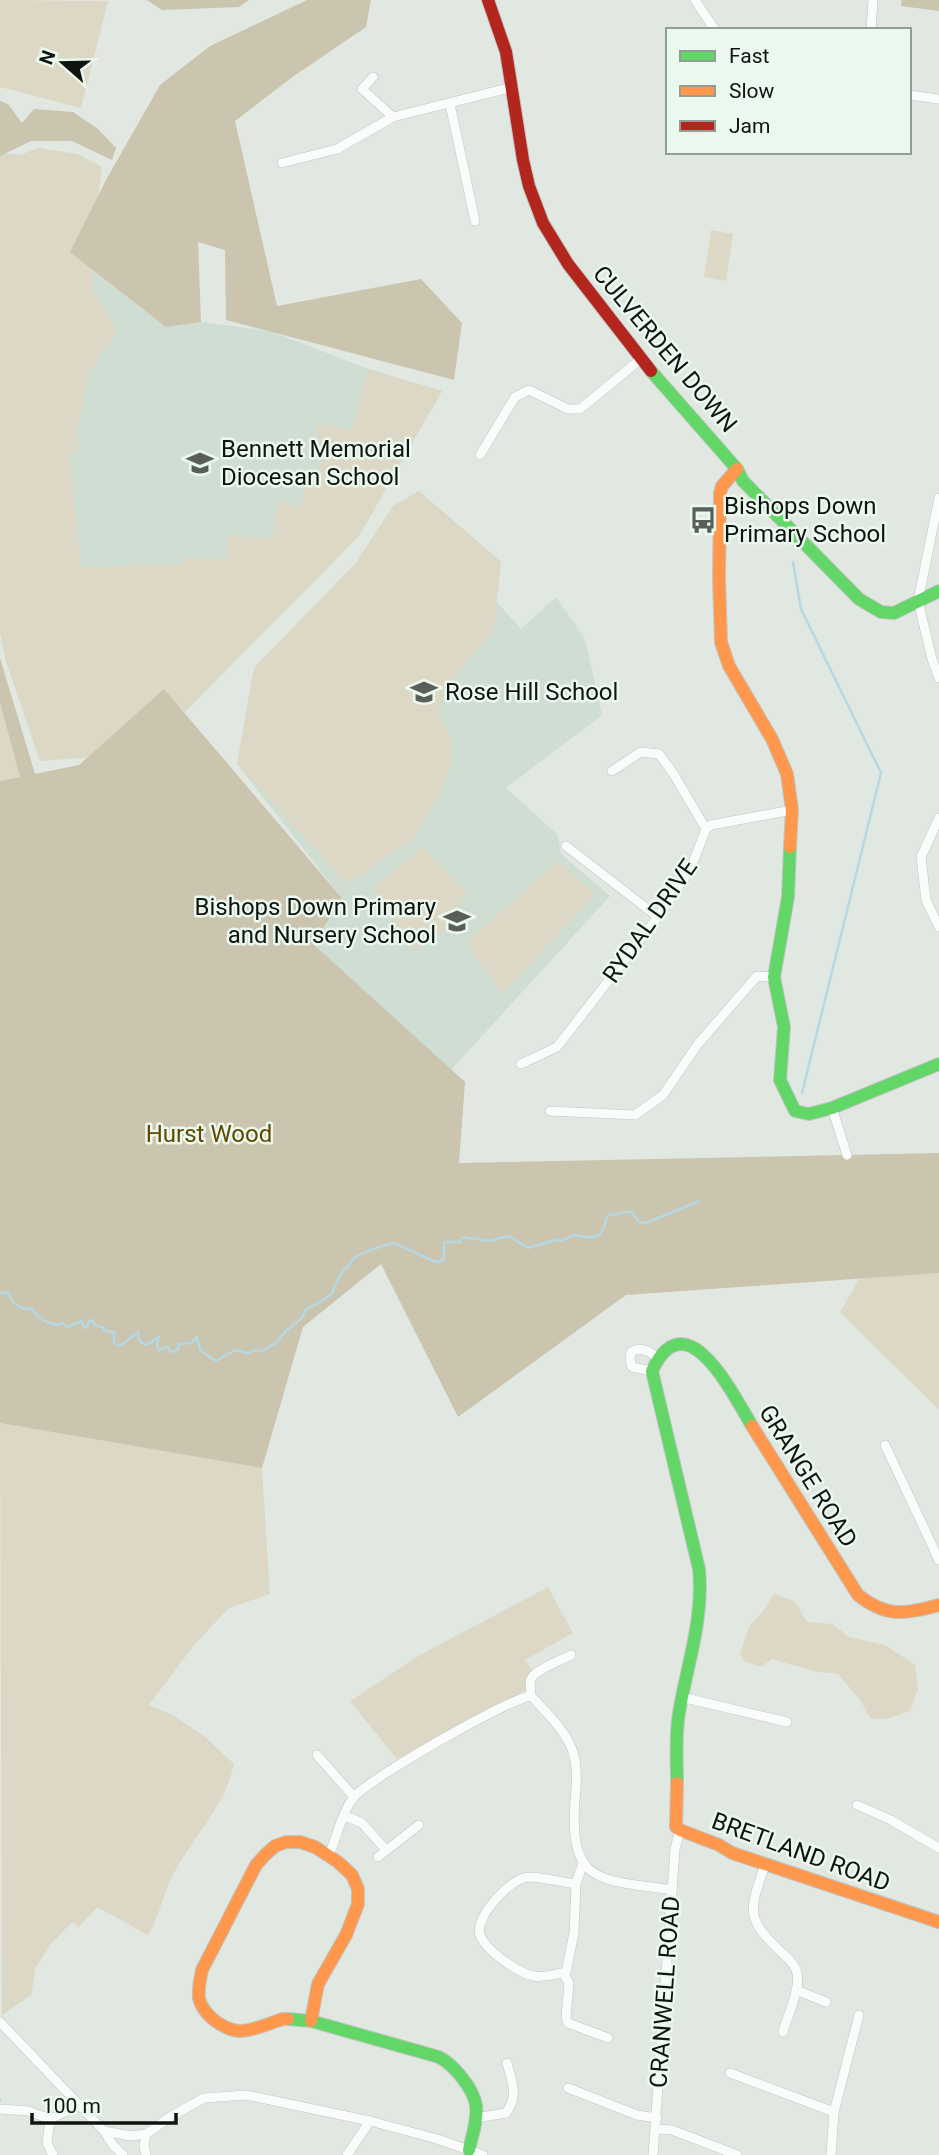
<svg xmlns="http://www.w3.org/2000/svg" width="939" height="2155" viewBox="0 0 939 2155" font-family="Roboto,sans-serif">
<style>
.built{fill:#cfddd2}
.green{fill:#ddd8c5}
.forest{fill:#cbc4ae}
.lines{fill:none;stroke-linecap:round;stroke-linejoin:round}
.stream{stroke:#b6d8e2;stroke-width:2.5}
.street-casing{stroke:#c0c5c1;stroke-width:10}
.fast-casing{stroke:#c0c5c1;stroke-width:14}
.slow-casing{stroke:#c0c5c1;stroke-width:14}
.jam-casing{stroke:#c0c5c1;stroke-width:14}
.street{stroke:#fafcfb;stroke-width:9}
.fast{stroke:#63d668;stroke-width:12}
.slow{stroke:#ff974d;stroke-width:12}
.jam{stroke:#b3261e;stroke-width:12}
.labels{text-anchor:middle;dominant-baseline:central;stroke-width:5;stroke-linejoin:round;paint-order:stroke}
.street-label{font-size:24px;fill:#101411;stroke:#ebf8ee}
.poi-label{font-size:24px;fill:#101411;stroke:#ebf8ee;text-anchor:start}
.park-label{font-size:24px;fill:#614803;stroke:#ebf8ee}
</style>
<rect width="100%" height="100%" fill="#e1e8e2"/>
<g class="built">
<path d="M39,148L77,154L102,167L91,247L166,327L201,322L270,331L368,369L442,391L359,536L153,744L40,761L6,661L0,633V153L20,155Z"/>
<path d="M419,491L501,562L496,601L521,629L556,597L585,639L602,715L506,788L558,835L561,854L610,896L440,1082L313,943L342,898L237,764L254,668L356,563L393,506Z"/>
</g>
<g class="green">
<path d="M0,0L108,1L81,108L0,87Z"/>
<path d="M39,148L77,154L102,167L91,247L93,282L90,286L117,331L89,373L77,428L79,450L69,454L81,567L180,564L186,558L228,559V535L272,539L279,501L300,509L306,485L324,462L315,422L352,430L368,369L442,391L359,536L153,744L123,755L40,761L6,661L0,633V153L20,155Z"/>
<path d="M711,230L733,234L726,281L704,277Z"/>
<path d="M419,491L501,562L494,630L447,685L437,712L450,737V768L442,791L414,838L347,883L237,764L254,668L356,563L393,506Z"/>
<path d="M0,703L20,777L0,781Z"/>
<path d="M423,847L468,895L459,904L461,920L414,950L374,887Z"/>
<path d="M558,861L595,894L502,994L466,943Z"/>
<path d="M939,1243V1410L840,1312L877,1248Z"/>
<path d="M0,1423L262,1468L270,1594L229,1608L195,1644L149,1705L173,1715L205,1737L234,1764C225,1808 190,1839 171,1879C162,1898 159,1917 148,1935L97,1907L79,1927L72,1922L51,1944L36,1967L31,1995L2,2015Z"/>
<path d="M548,1587L573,1633L525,1660L532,1670L525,1680L526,1690L397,1759L350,1701L420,1655Z"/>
<path d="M774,1593L795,1602L807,1622L833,1624L849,1637L885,1645L915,1665L918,1689L910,1711L887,1719H871L860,1700L838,1674L813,1671L772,1659L761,1667L744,1661L740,1654L749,1627L764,1610Z"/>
</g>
<g class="forest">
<path d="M147,0H249L239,7L162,10Z"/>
<path d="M307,0H371L366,27L291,78L235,121L277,306L421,279L462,323L454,380L226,320L225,250L198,242L201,322L166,327L70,252L106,180L160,85L210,46Z"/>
<path d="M902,0H939V11L901,6Z"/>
<path d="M0,101L8,104L22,123L34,109L73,112L98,129L116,148L112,160L72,141H31L0,156Z"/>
<path d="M0,658L35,774L79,765L164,689L342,898L313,944L465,1082L459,1163L939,1153V1273L626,1295L458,1417L381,1264L303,1327L262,1468L0,1423V781L20,777L0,703Z"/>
</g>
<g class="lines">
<g class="stream">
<path d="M793,562L801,609L881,773L802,1093"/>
<path d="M0,1292L2,1294L8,1292L13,1302L22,1308L31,1309L44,1321L57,1325L62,1323L67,1327L82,1321L84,1328L87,1327L90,1320L93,1321L94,1325L102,1327L105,1331L114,1332V1343L120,1346L138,1332L140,1342L147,1345L159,1337L157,1345L159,1351L167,1346L170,1352L178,1350V1344L191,1343L197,1337L200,1350L216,1361L235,1350L247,1353L256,1350L260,1352L276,1343L285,1332L301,1319L306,1309C315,1307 324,1298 332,1294C335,1286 337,1279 342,1272C347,1266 351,1266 353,1258C366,1251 381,1246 394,1243L433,1261L440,1262L444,1258V1242H460L462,1237L490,1241L509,1236L528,1248L556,1240L561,1241L573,1235C595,1238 602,1242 607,1216L631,1211L639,1222L646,1223L699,1201"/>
<path d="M0,2099V2100"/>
</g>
<defs>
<g id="street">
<path d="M695,0L715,30"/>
<path d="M871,30L873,0"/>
<path d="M373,77L362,89L393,117"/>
<path d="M909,95L939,99"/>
<path d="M450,104L475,221"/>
<path d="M282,163L337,149L393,117L513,87"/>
<path d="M480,455L515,397L529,390L568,409H580L642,358"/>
<path d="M939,498L918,601L932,659L939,678"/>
<path d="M612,771L641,752L659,754L673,773L706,829"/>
<path d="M939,818L921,857L926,900L939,927"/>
<path d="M566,846L658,917"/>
<path d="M521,1064L557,1047L658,917L691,868L706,829L711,825L792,810"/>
<path d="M832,1108L847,1155"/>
<path d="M550,1111L635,1115L663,1095L698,1044L757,976L774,977"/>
<path d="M652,1371L632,1367L630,1360L631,1352C641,1346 650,1351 657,1358"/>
<path d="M885,1445L939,1560"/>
<path d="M531,1696C545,1711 563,1728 571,1747C578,1762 577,1783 575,1800C569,1886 600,1879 672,1890"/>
<path d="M531,1696C531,1691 529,1684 531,1679C536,1669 562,1660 571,1655"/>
<path d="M681,1697L787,1722"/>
<path d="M317,1755L354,1797"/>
<path d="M857,1805L891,1820L939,1848"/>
<path d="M345,1816L362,1823L386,1850"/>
<path d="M329,1855C336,1839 343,1809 355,1796C372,1777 508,1699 531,1696"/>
<path d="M378,1857L419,1825"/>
<path d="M765,1865C750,1910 744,1917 781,1952C788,1958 795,1964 797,1973C801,1988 787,2017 783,2032"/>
<path d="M576,1884C560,1882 543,1877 528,1877C511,1878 474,1917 480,1935C486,1951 518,1973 534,1976C543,1978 557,1974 566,1972L574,1933L576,1884L583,1863"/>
<path d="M563,1973L569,1983L566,2017L568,2023L608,2038"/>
<path d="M796,1990L826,2002"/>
<path d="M0,2022L104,2131L131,2136L146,2134L170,2117L204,2098L246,2095L370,2121L437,2139L483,2155"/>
<path d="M730,2073L834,2112"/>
<path d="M568,2088L637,2115L657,2118"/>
<path d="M0,2109L28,2111L50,2119L79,2105"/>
<path d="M476,2118L506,2113C519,2096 512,2082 507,2063"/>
<path d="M50,2119L47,2143L53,2155"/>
<path d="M656,2129L672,2130L737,2155"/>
<path d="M104,2131L113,2145L123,2155"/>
<path d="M146,2155L144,2146L146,2134"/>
<path d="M347,2155L370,2121"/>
<path d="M653,2155L675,1849L680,1830"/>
<path d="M831,2155L834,2112L859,2015"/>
</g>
<g id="fast">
<path d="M651,371L737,469L743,481L859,599L881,612L894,613L939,591"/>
<path d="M790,847L788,897L774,977L784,1027L780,1080L795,1111L809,1114L832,1108L939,1064"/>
<path d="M677,1783C677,1760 675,1735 679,1713C687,1665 704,1618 699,1569L652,1371C686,1297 734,1396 752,1426"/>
<path d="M288,2019L311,2021L439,2057C454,2065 473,2088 476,2105C478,2120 472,2136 469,2150"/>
</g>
<g id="slow">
<path d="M737,469L722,486L720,493L719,578L721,642L729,666L772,739L787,774L792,810L790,847"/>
<path d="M752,1426L858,1595C887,1618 905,1614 939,1605"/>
<path d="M677,1783L676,1827L680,1830L719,1845L732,1853L939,1922"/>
<path d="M288,2019H283C270,2023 253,2031 240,2031C223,2030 202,2014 199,1998C198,1989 200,1979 202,1970L256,1865L265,1855L275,1846L286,1842H300L315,1847L338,1862L352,1875L358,1889V1904L346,1935L318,1984L311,2021"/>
</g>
<path id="jam" d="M488,0L506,52L523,160L529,186L543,223L568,264L651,371"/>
</defs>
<use href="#street" class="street-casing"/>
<use href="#fast" class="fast-casing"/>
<use href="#slow" class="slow-casing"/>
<use href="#jam" class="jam-casing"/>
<use href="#street" class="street"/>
<use href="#fast" class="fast"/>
<use href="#slow" class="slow"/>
<use href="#jam" class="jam"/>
</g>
<defs>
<symbol id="school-bare" viewBox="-9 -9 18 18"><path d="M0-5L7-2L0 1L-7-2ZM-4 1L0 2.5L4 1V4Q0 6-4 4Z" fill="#595e5a" stroke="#ebf8ee" stroke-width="2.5" paint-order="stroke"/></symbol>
<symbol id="bus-bare" viewBox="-9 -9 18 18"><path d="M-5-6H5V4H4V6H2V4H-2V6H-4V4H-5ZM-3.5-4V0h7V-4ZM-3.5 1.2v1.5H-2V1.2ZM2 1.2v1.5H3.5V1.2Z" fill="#595e5a" stroke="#ebf8ee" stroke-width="2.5" paint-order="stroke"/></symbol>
</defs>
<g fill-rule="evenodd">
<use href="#school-bare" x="181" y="444" width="38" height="38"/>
<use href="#bus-bare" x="684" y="501" width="38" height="38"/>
<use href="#school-bare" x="405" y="673" width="38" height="38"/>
<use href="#school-bare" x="438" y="902" width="38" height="38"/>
</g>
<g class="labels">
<g class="street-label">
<text transform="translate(665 349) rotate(50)">CULVERDEN DOWN</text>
<text transform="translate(650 921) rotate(-55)">RYDAL DRIVE</text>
<text transform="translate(808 1476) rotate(58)">GRANGE ROAD</text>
<text transform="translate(801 1852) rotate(20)">BRETLAND ROAD</text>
<text transform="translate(665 1992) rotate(-86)">CRANWELL ROAD</text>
</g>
<g class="poi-label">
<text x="221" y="449">Bennett Memorial<tspan x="221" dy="28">Diocesan School</tspan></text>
<text x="724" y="506">Bishops Down<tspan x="724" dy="28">Primary School</tspan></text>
<text x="445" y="692">Rose Hill School</text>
<text x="436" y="907" text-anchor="end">Bishops Down Primary<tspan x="436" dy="28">and Nursery School</tspan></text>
</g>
<g class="park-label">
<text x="209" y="1134">Hurst Wood</text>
</g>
</g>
<rect x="666" y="28" width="245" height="126" fill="#ebf8ee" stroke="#939d96" stroke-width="2"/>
<rect x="680" y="51" width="35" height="10" fill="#63d668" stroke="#939d96" stroke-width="2"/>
<text x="729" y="63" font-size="21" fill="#101411">Fast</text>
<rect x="680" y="86" width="35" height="10" fill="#ff974d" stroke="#939d96" stroke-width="2"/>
<text x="729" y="98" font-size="21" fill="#101411">Slow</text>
<rect x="680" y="121" width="35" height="10" fill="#b3261e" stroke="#939d96" stroke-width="2"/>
<text x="729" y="133" font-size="21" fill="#101411">Jam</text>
<g transform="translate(63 63) rotate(290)" stroke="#ebf8ee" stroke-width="5" paint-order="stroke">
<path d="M0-5L12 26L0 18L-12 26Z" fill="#101411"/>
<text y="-10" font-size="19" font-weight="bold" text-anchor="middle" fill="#101411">N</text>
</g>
<path d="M32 2113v10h144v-10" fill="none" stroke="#101411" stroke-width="3.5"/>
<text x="42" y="2113" font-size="21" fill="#101411" stroke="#ebf8ee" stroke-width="5" paint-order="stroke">100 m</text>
</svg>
